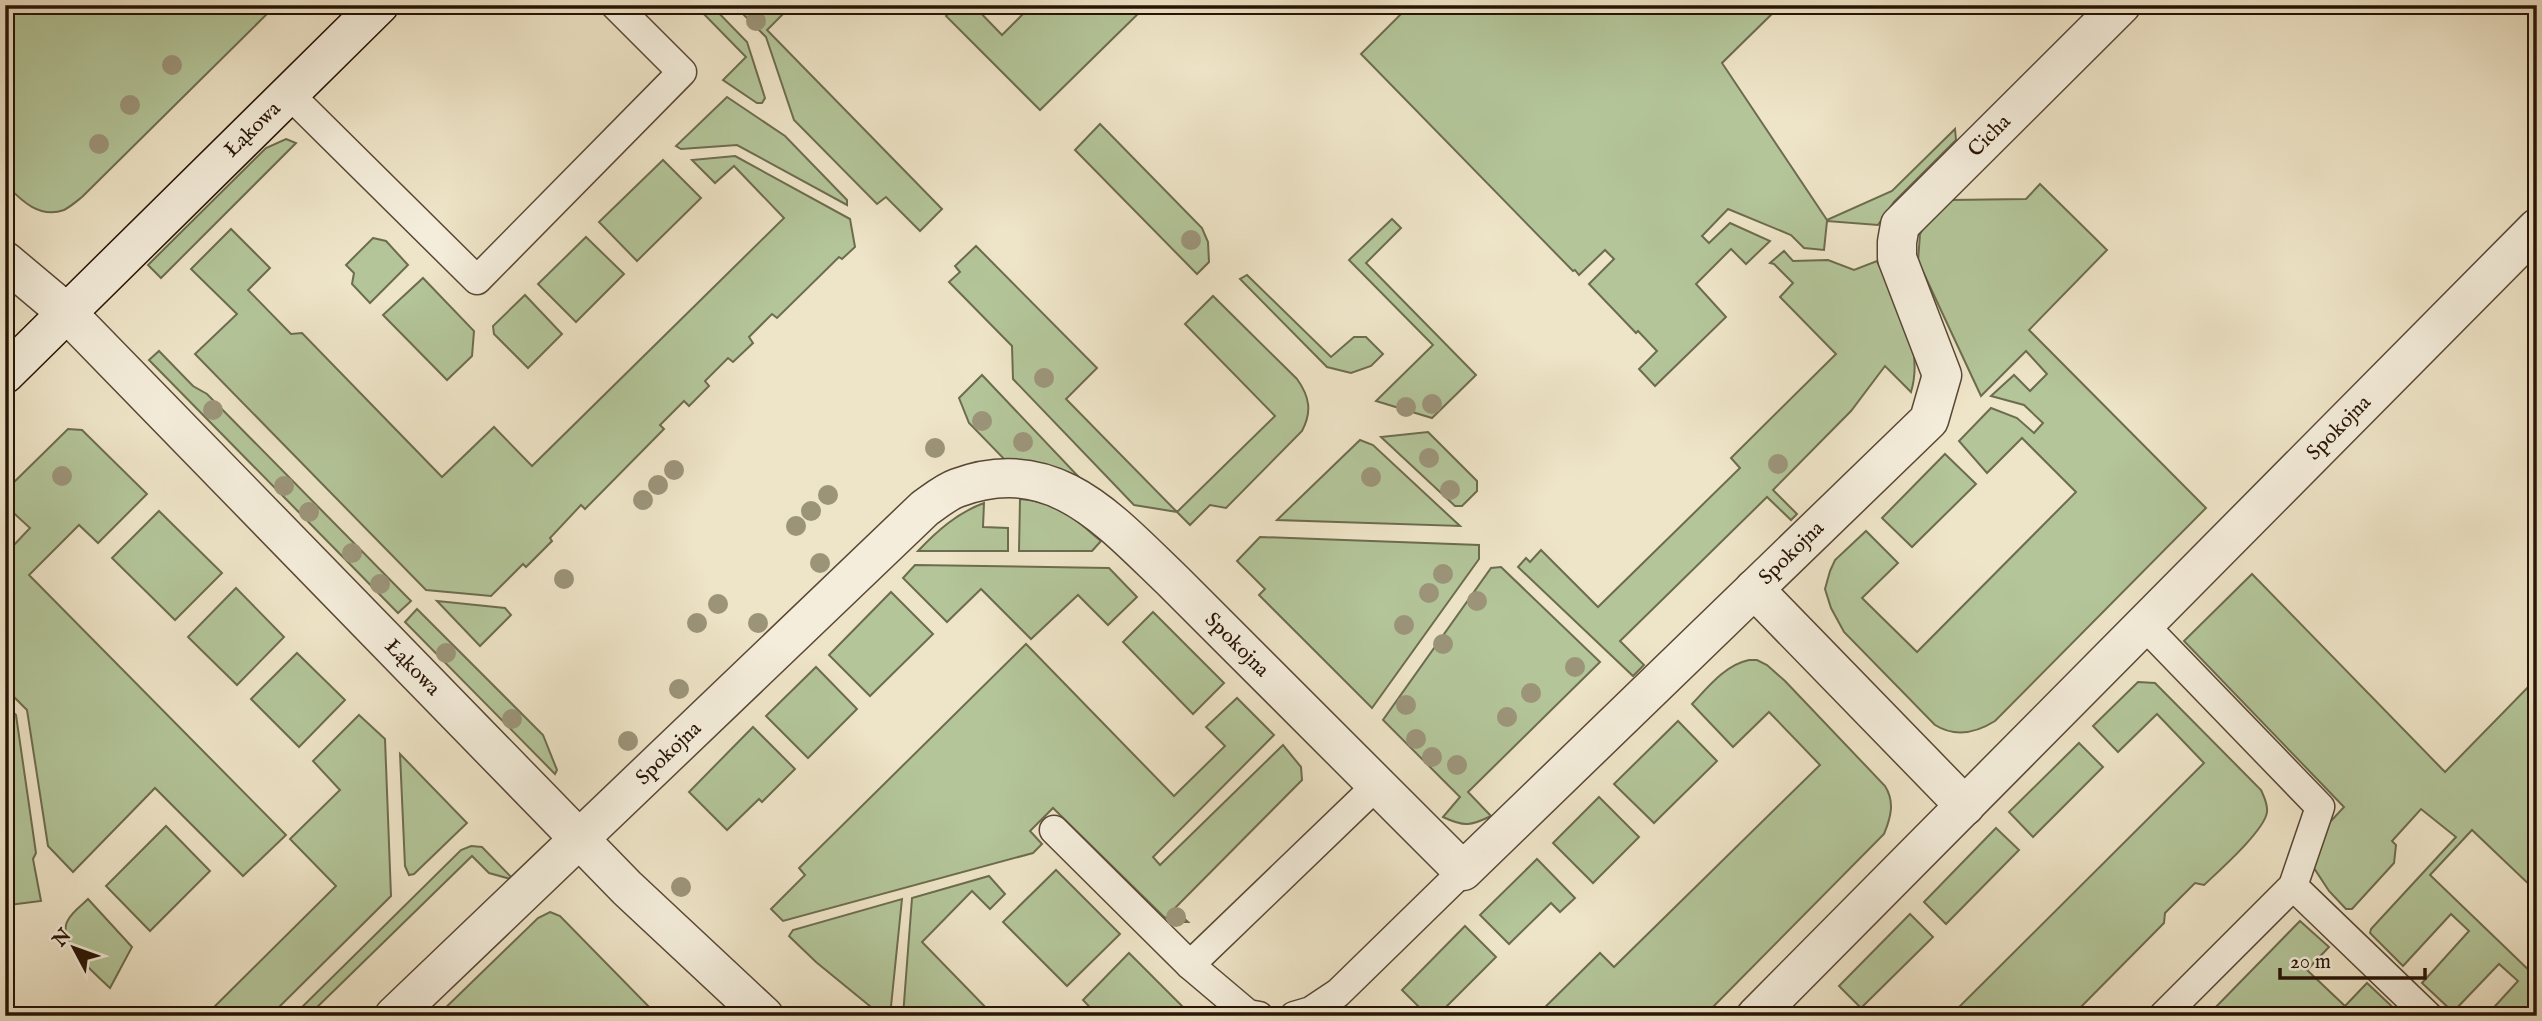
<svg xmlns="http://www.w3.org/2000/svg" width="2542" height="1021" viewBox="0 0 2542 1021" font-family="'IM FELL English',serif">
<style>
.green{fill:#b3c599;stroke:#6d6c4f;stroke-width:2}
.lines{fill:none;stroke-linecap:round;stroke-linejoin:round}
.lane-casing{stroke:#594836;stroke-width:31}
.street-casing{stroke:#594836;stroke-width:41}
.secondary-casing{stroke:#271405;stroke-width:41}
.lane{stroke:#f4eddb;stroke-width:28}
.street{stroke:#f4eddb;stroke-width:38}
.secondary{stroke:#f4eddb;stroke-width:38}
.tree{fill:#9c9479}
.labels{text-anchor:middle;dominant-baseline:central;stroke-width:6;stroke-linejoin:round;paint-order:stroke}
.street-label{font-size:21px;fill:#271405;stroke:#f4eddb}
</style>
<rect width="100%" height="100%" fill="#eee4c7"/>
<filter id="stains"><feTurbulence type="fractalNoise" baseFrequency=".00286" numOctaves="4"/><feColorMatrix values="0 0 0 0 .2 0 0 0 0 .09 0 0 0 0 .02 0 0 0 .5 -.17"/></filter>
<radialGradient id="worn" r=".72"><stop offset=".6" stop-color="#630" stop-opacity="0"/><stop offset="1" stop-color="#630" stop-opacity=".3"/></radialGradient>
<g class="green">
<path d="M5,5H276L82,197C77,201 70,207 64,210C39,219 21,200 5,184Z"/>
<path d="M695,5H711L747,42L765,98L762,103H757L723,80L746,57Z"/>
<path d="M734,5H792L767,30L942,209L920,231L886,197L877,204L794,120L766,37Z"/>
<path d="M956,5H973L1002,35L1032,5H1147L1040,110L946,16Z"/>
<path d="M1410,5H1781L1722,63L1827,220L1892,191L1955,129L1956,140L1894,202L1878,225L1827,221L1824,250L1804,248L1791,235L1728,209L1702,236L1709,243L1730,223L1770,241L1746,264L1731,249L1696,284L1726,317L1655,386L1639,369L1657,351L1638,331L1636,333L1589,284L1614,259L1605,250L1579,275L1575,270L1573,271L1361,54Z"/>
<path d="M727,97L785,136L847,200V205L737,145L681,149L676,146Z"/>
<path d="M1100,124L1202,228L1208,242L1209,262L1197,274L1075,150Z"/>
<path d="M286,139L296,143L161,278L148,265L266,148Z"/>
<path d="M735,156L850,219L855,247L842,259L839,257L777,318L772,314L749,337L753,343L733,362L728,358L705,381L709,386L689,406L684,401L660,425L664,429L585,509L581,505L550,538L552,541L526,567L523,564L491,596L426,590L195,354L237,314L191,269L231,229L270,268L248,290L291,334L302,333L442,477L494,427L532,466L784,218L734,166L715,183L692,160Z"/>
<path d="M663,160L701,198L637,261L599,222Z"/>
<path d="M2040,184L2107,250L2029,330L2206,508L1995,721C1976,733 1956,738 1935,725L1844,632L1831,608L1825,589L1830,571L1835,560L1866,531L1898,563L1862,598L1917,652L2076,492L2022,438L1987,473L1959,441L1991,408L2017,418L2034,433L2043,423L2024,405L1991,396L2014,375L2030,391L2047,374L2026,351L1981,396L1918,261L1920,234L1926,224L1949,200L2026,199Z"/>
<path d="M1392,219L1401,228L1366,263L1476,375L1432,418L1376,401L1433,345L1349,260Z"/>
<path d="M586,237L624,274L576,322L538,284Z"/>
<path d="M373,238L386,241L408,265L370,303L352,284L354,273L346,265Z"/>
<path d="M976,246L1097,368L1066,399L1177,512L1275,416L1185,324L1213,296L1297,379C1310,397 1312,412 1302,431L1226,508L1210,505L1190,525L1177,512L1134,505L1013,379L1012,346L949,282L960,272L955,266Z"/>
<path d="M1784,251L1793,261L1828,260L1854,270L1877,261C1896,303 1925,345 1911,392L1885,366L1851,411L1773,490L1797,514L1791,520L1767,497L1620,641L1644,665L1633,676L1518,567L1526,558L1530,562L1541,550L1598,607L1740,468L1731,458L1836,354L1780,297L1793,283L1774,264L1770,263Z"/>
<path d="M1247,275L1331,357L1354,337H1366L1383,354L1371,366L1351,373L1327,367L1240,279Z"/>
<path d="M423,278L474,331L472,356L447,380L383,315Z"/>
<path d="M525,295L562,334L528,368L494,334L493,326Z"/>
<path d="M159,351L193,386L207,394L411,601L398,613L149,360Z"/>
<path d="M982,375L1093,492L1006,461L969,423L959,398Z"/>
<path d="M68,429L82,430L147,494L98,543L79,525L29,575L286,835L243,876L155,788L73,872L48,846L27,710L5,688V541L12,547L30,528L5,505V491Z"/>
<path d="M1428,432L1477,481V491L1462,506H1455L1381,437Z"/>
<path d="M1360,440L1373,445L1460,526L1277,520Z"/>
<path d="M1945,454L1976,484L1912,547L1882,518Z"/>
<path d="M1020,499C1059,502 1072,517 1101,541L1092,551H1019Z"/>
<path d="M984,503L983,527L1008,528V551H918C937,531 957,513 984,503Z"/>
<path d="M159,511L222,573L175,620L112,558Z"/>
<path d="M1260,537L1479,545V559L1372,708L1259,595L1265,589L1237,561Z"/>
<path d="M915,565L1109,568L1137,597L1108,625L1078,595L1031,639L981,589L947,622L903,578Z"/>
<path d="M1501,567L1600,662L1468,792L1491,816C1471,826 1464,827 1443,817L1460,797L1383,720L1491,568Z"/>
<path d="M2252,574L2445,772L2537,678V892L2472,830L2430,875L2537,978V1016H2486L2518,981L2499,964L2453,1012L2422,983L2469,931L2451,914L2403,966L2370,933L2371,929L2456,837L2421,809L2392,841L2396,845L2394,863L2352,909H2346L2329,891L2314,868L2330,822L2344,807L2184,641Z"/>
<path d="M236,588L284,637L237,685L188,637Z"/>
<path d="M891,592L933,634L870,696L829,655Z"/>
<path d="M437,601L505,608L511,615L480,646Z"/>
<path d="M417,609L543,735L557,770L555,774L405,622Z"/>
<path d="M1153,612L1224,683L1193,714L1123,642Z"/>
<path d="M1026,644L1174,796L1225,746L1206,727L1237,698L1274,735L1153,857L1160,865L1283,745L1301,767L1302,780L1174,909L1188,922H1174L1164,917L1053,808L1030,831L1042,844L1033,853L783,921L771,909L805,875L799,868Z"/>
<path d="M297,653L345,700L299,747L251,699Z"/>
<path d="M1749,660H1757L1767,665L1785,681L1885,786C1895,802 1891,817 1884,834L1704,1016H1536L1600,953L1614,967L1820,765L1769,712L1733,747L1692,704C1708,687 1725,665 1749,660Z"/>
<path d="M816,667L857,709L808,758L766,716Z"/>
<path d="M2138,682L2155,683L2261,790C2264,797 2268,804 2267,812C2265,830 2219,871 2204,885L2195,883L2165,913L2164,923L2072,1016H1950L2204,763L2157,714L2118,752L2093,726Z"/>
<path d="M5,704L16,715L36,853L33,859L41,901L9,905L5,904Z"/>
<path d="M359,715L385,739L391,896L270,1016H205L336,886L290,839L340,790L313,761Z"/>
<path d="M1678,721L1717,761L1654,823L1614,784Z"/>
<path d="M753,727L795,769L762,802L759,799L727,830L689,792Z"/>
<path d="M2079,743L2103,767L2033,837L2009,812Z"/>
<path d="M400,754L467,823L414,874L409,875L405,866Z"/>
<path d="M1599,797L1639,837L1593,883L1553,843Z"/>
<path d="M166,826L210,871L150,931L106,886Z"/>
<path d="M1996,828L2019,850L1946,924L1924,902Z"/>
<path d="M471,846L482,847L514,880L489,873L472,856L308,1016H293L461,850Z"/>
<path d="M1537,859L1575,898L1560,912L1551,903L1509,944L1480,915Z"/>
<path d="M1056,870L1120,934L1067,986L1003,922Z"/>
<path d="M989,876L1005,894L990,909L972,891L922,942L994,1016H903L912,898Z"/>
<path d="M88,899L132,947L110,988C96,974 55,942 68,920C72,912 82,905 88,899Z"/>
<path d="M902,899L890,1016H882L816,962L789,936L793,930Z"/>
<path d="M550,912L560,916L658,1016H437L538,918Z"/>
<path d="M1910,914L1933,937L1861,1008L1839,986Z"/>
<path d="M2300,921L2329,947L2307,970L2345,1006L2367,983L2402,1016H2207Z"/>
<path d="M1465,926L1496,957L1437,1016H1428L1402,990Z"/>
<path d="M1129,953L1192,1016H1098L1083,1000Z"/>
</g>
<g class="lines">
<defs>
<g id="lane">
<path d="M289,94L477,280L682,72L615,5"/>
<path d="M2143,624L2320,807L2293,886L2163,1016"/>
<path d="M1054,830L1190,965L1248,1014L1259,1016"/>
<path d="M2293,886L2428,1016"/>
<path d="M1190,965L1376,786"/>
<path d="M1294,1016L1311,1011L1338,993L1463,871"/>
</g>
<g id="street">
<path id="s1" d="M5,261L67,313L627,888L764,1016"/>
<path d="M1754,589L1965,806"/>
<path id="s2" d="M394,1016L925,508C935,501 946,492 957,488C1053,452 1110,521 1173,581L1463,871L1929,420L1942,375L1897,258V242L1900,225L2121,5"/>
<path id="s3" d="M1756,1016L2537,228"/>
</g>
<g id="secondary">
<path id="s4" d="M5,374L379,5"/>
</g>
</defs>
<use href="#lane" class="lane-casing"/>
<use href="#street" class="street-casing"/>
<use href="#secondary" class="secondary-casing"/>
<use href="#lane" class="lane"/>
<use href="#street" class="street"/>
<use href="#secondary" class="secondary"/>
</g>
<g class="tree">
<circle cx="756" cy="21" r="10"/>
<circle cx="172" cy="65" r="10"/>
<circle cx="130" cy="105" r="10"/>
<circle cx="99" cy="144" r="10"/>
<circle cx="1191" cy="240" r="10"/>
<circle cx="1044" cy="378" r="10"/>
<circle cx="1432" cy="404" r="10"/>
<circle cx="1406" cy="407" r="10"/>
<circle cx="213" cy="410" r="10"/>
<circle cx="982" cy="421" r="10"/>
<circle cx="1023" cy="442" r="10"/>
<circle cx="935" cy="448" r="10"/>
<circle cx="1429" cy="458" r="10"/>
<circle cx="1778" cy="464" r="10"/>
<circle cx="674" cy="470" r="10"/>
<circle cx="62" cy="476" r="10"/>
<circle cx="1371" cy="477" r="10"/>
<circle cx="658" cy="485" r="10"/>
<circle cx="284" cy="486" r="10"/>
<circle cx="1450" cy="490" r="10"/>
<circle cx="828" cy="495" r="10"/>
<circle cx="643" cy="500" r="10"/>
<circle cx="811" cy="511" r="10"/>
<circle cx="309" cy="512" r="10"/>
<circle cx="796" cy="526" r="10"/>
<circle cx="352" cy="553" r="10"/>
<circle cx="820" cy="563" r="10"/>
<circle cx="1443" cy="574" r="10"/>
<circle cx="564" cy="579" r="10"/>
<circle cx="380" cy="584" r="10"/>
<circle cx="1429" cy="593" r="10"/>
<circle cx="1477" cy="601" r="10"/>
<circle cx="718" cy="604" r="10"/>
<circle cx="697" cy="623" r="10"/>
<circle cx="758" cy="623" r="10"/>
<circle cx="1404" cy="625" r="10"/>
<circle cx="1443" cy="644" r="10"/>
<circle cx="446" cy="653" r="10"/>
<circle cx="1575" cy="667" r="10"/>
<circle cx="679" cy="689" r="10"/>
<circle cx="1531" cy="693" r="10"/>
<circle cx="1406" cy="705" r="10"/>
<circle cx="1507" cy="717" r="10"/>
<circle cx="512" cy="719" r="10"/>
<circle cx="1416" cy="739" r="10"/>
<circle cx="628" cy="741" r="10"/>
<circle cx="1432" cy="757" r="10"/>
<circle cx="1457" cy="765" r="10"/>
<circle cx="681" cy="887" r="10"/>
<circle cx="1176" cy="917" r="10"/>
</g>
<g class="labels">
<g class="street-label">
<text stroke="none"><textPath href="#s4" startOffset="348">Łąkowa</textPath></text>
<text stroke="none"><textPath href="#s2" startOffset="2415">Cicha</textPath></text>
<text stroke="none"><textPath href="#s3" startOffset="828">Spokojna</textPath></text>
<text stroke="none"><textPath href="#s2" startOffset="1892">Spokojna</textPath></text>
<text stroke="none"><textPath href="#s2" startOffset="1115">Spokojna</textPath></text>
<text stroke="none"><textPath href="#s1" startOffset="576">Łąkowa</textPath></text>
<text stroke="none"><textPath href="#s2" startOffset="380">Spokojna</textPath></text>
</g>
</g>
<rect width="2542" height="1021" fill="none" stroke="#eee4c7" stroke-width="28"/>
<rect x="7" y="7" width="2528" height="1007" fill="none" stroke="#271405" stroke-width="3.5"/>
<rect x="14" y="14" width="2514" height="993" fill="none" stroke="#271405" stroke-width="2"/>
<g transform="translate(74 948) rotate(311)" stroke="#f4eddb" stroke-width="5" paint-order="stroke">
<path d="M0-5L12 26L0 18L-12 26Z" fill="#271405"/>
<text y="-10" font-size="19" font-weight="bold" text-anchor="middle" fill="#271405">N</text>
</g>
<path d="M2280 968v10h145v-10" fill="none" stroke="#271405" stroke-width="3.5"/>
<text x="2290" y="968" font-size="21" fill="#271405" stroke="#f4eddb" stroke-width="5" paint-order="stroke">20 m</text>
<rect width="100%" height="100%" filter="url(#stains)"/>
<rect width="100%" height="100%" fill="url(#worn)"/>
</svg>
